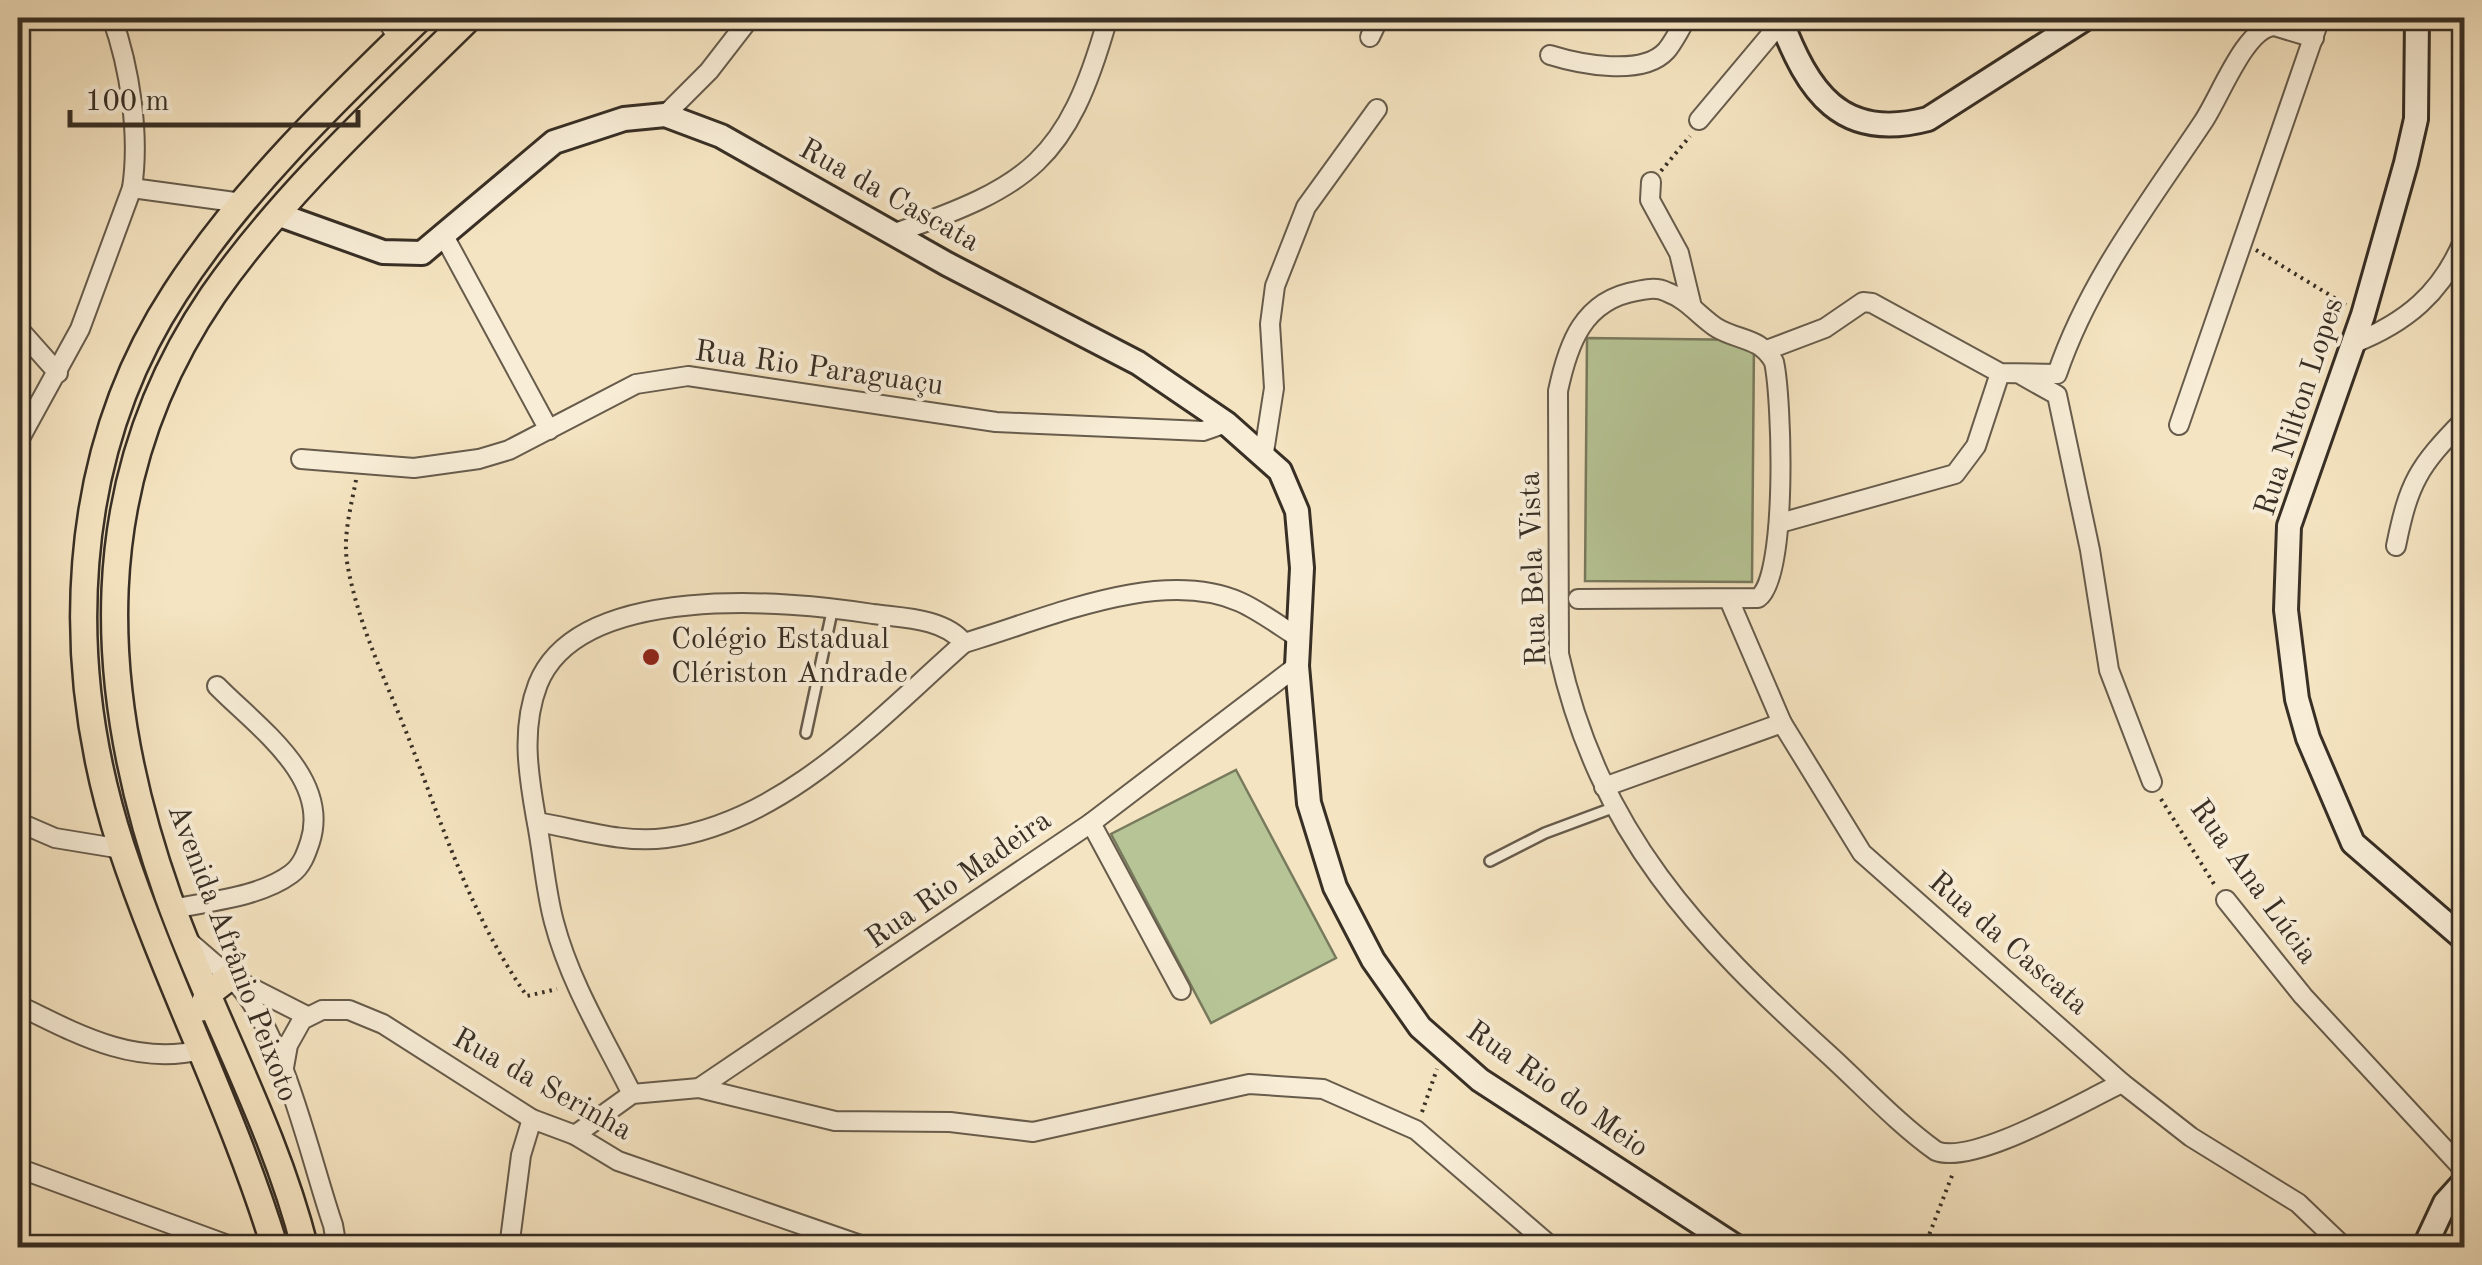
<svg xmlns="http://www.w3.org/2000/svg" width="2482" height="1265" viewBox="0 0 2482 1265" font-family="'Old Standard TT',serif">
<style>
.green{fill:#b7c596;stroke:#787a5e;stroke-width:2.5}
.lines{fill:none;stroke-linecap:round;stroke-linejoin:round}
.service-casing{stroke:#675c4c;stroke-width:14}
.minor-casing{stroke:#675c4c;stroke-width:22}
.secondary-casing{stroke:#382f25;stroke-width:28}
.primary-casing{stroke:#382f25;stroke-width:30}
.path{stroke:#382f25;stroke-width:4;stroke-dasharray:2.5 5;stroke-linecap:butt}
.service{stroke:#f8edd7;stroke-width:9}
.minor{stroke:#f8edd7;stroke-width:18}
.secondary{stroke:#f8edd7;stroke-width:22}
.primary{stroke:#f5e4c1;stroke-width:25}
.poi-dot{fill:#8f2418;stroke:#f8edd7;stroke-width:4}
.labels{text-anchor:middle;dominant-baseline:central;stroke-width:8;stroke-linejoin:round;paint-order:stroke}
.street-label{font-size:30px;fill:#382f25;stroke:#f8edd7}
.poi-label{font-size:30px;fill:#382f25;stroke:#f8edd7;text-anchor:start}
</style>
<rect width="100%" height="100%" fill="#f5e4c1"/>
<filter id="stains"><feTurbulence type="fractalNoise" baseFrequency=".002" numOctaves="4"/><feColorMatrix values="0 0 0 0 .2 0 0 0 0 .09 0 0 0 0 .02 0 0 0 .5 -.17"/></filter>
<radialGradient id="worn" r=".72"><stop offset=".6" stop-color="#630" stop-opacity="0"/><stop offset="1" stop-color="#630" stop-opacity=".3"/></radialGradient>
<g class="green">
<path d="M1587,338L1754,340L1752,582L1585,581Z"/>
<path d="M1236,770L1336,958L1211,1023L1111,834Z"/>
</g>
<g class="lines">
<defs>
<g id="service">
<path d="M806,733L833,607"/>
<path d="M1490,861L1545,833L1615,807"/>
</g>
<g id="minor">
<path d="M386,18L398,39"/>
<path d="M1370,37L1379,18"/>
<path d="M1550,55C1579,64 1642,77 1666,51C1674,42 1680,28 1687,18"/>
<path d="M665,115L709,71L750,18"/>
<path d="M1699,120L1782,21"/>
<path d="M1651,182L1650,200L1679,253L1692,307"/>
<path d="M132,188L242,203"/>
<path d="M895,233C1030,186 1067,161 1107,21"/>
<path d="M444,236L549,430"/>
<path d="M18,328L58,373"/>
<path d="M2352,344C2406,323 2442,293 2464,239"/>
<path d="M1767,350L1825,328L1863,302L1872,303L2000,373L2057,374C2089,280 2149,203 2203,122C2220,97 2245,28 2274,26L2314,38"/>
<path d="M2023,376L2057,395L2090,550L2109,670L2152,782"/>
<path d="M2179,425L2320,18"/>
<path d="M18,442L80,329L132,188C140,135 130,68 112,18"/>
<path d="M1264,452L1274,388L1270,324L1275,286L1306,207L1377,109"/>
<path d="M301,459L414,468L479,459L509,450L636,384L688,376L996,422L1203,431L1226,423"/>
<path d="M1780,523L1955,474L1976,446L2000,373"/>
<path d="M2396,546C2409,482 2418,467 2464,420"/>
<path d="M1578,599L1758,598C1788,579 1782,398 1774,362C1760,337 1739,341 1717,328C1700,317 1687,299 1667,292C1657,287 1648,289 1637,291C1583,300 1568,344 1558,391L1559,654C1599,833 1697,935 1828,1054C1863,1086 1897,1123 1936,1151C1974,1166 2083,1101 2122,1083"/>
<path d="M1730,602L1782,723L1862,853L2122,1083L2191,1137L2298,1203L2345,1248"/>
<path d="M1604,787L1782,723"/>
<path d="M18,822L55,838L122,849"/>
<path d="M537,822C579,829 624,844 666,838C785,822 879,718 964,643"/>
<path d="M1091,823L1181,990"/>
<path d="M2226,900L2303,996L2464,1170"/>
<path d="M173,909C210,901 260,897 291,874C302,866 306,854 310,842C331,777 256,726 217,686"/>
<path d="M186,939L230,977L307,1016"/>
<path d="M230,977C281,1021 310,1159 333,1225L337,1248"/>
<path d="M18,1005C77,1034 134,1066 201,1050"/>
<path d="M283,1073L288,1045L302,1020L322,1010H349L383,1024L532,1119L575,1135L618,1161L869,1248"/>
<path d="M699,1088L835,1121L950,1122L1033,1132L1249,1084L1323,1089L1416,1130L1553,1248"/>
<path d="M632,1094C604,1038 570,983 554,922C545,888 543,853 536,818C528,773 521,728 538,684C579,582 787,600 873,614C902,618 944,618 964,643C1044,620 1159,566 1240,602C1260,611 1280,626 1299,638"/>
<path d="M575,1135L632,1094L699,1088L1091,823L1297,666"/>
<path d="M18,1168L236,1248"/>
<path d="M509,1248L521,1155L532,1119"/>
</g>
<g id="secondary">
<path d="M1780,18C1808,92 1841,142 1928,119L2086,18"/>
<path d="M2417,18L2416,119L2406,163L2363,315L2289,526L2286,610L2297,699L2308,738L2353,843L2464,939"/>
<path d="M277,214L383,252L422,253L554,142L624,119L665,115L721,136L947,264L1138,363L1226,423L1280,471L1297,511L1302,568L1297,666L1309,803L1335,887L1373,960L1420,1027L1480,1080L1738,1248"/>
<path d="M2424,1248L2445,1203L2464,1182"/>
</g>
<g id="primary">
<path d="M202,1008L208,994L230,977"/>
<path d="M275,1248C233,1110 166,982 121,846C62,664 68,457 175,293C241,191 333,102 420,18"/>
<path d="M305,1248C274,1125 210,1014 168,896C95,690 85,483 213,295C284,193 381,105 469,18"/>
</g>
</defs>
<use href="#service" class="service-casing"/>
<use href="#minor" class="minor-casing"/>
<use href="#secondary" class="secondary-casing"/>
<use href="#primary" class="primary-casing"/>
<g class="path">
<path d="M1661,171L1690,136"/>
<path d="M2256,250L2346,305"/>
<path d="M356,480C351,507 343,535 347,562C357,622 385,679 407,734C442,824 471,917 527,996L557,989"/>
<path d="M2161,799L2214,884"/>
<path d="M1422,1112L1437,1069"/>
<path d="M1924,1248L1953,1173"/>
</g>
<use href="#service" class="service"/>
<use href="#minor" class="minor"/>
<use href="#secondary" class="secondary"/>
<use href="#primary" class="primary"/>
</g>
<circle class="poi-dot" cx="651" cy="657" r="10"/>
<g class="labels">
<g class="street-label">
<text transform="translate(889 196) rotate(29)">Rua da Cascata</text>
<text transform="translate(819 369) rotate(8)">Rua Rio Paraguaçu</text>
<text transform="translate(2300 407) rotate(-72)">Rua Nilton Lopes</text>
<text transform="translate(1534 569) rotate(-92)">Rua Bela Vista</text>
<text transform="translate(959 880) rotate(-35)">Rua Rio Madeira</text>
<text transform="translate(2253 882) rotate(54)">Rua Ana Lúcia</text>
<text transform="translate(2008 944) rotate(41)">Rua da Cascata</text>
<text transform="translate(232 953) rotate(69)">Avenida Afrânio Peixoto</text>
<text transform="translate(542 1085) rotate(29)">Rua da Serinha</text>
<text transform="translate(1557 1090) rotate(35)">Rua Rio do Meio</text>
</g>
<g class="poi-label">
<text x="671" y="640">Colégio Estadual<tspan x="671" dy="34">Clériston Andrade</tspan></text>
</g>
</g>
<rect width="2482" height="1265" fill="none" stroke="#f5e4c1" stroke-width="60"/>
<rect x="20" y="20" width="2442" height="1225" fill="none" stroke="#382f25" stroke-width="5"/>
<rect x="30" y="30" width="2422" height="1205" fill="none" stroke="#382f25" stroke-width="2.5"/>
<path d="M70 110v15h288v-15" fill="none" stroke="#382f25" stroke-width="5"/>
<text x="85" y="110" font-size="30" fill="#382f25" stroke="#f8edd7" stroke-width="8" paint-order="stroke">100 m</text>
<rect width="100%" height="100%" filter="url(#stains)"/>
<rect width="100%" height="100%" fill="url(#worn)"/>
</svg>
